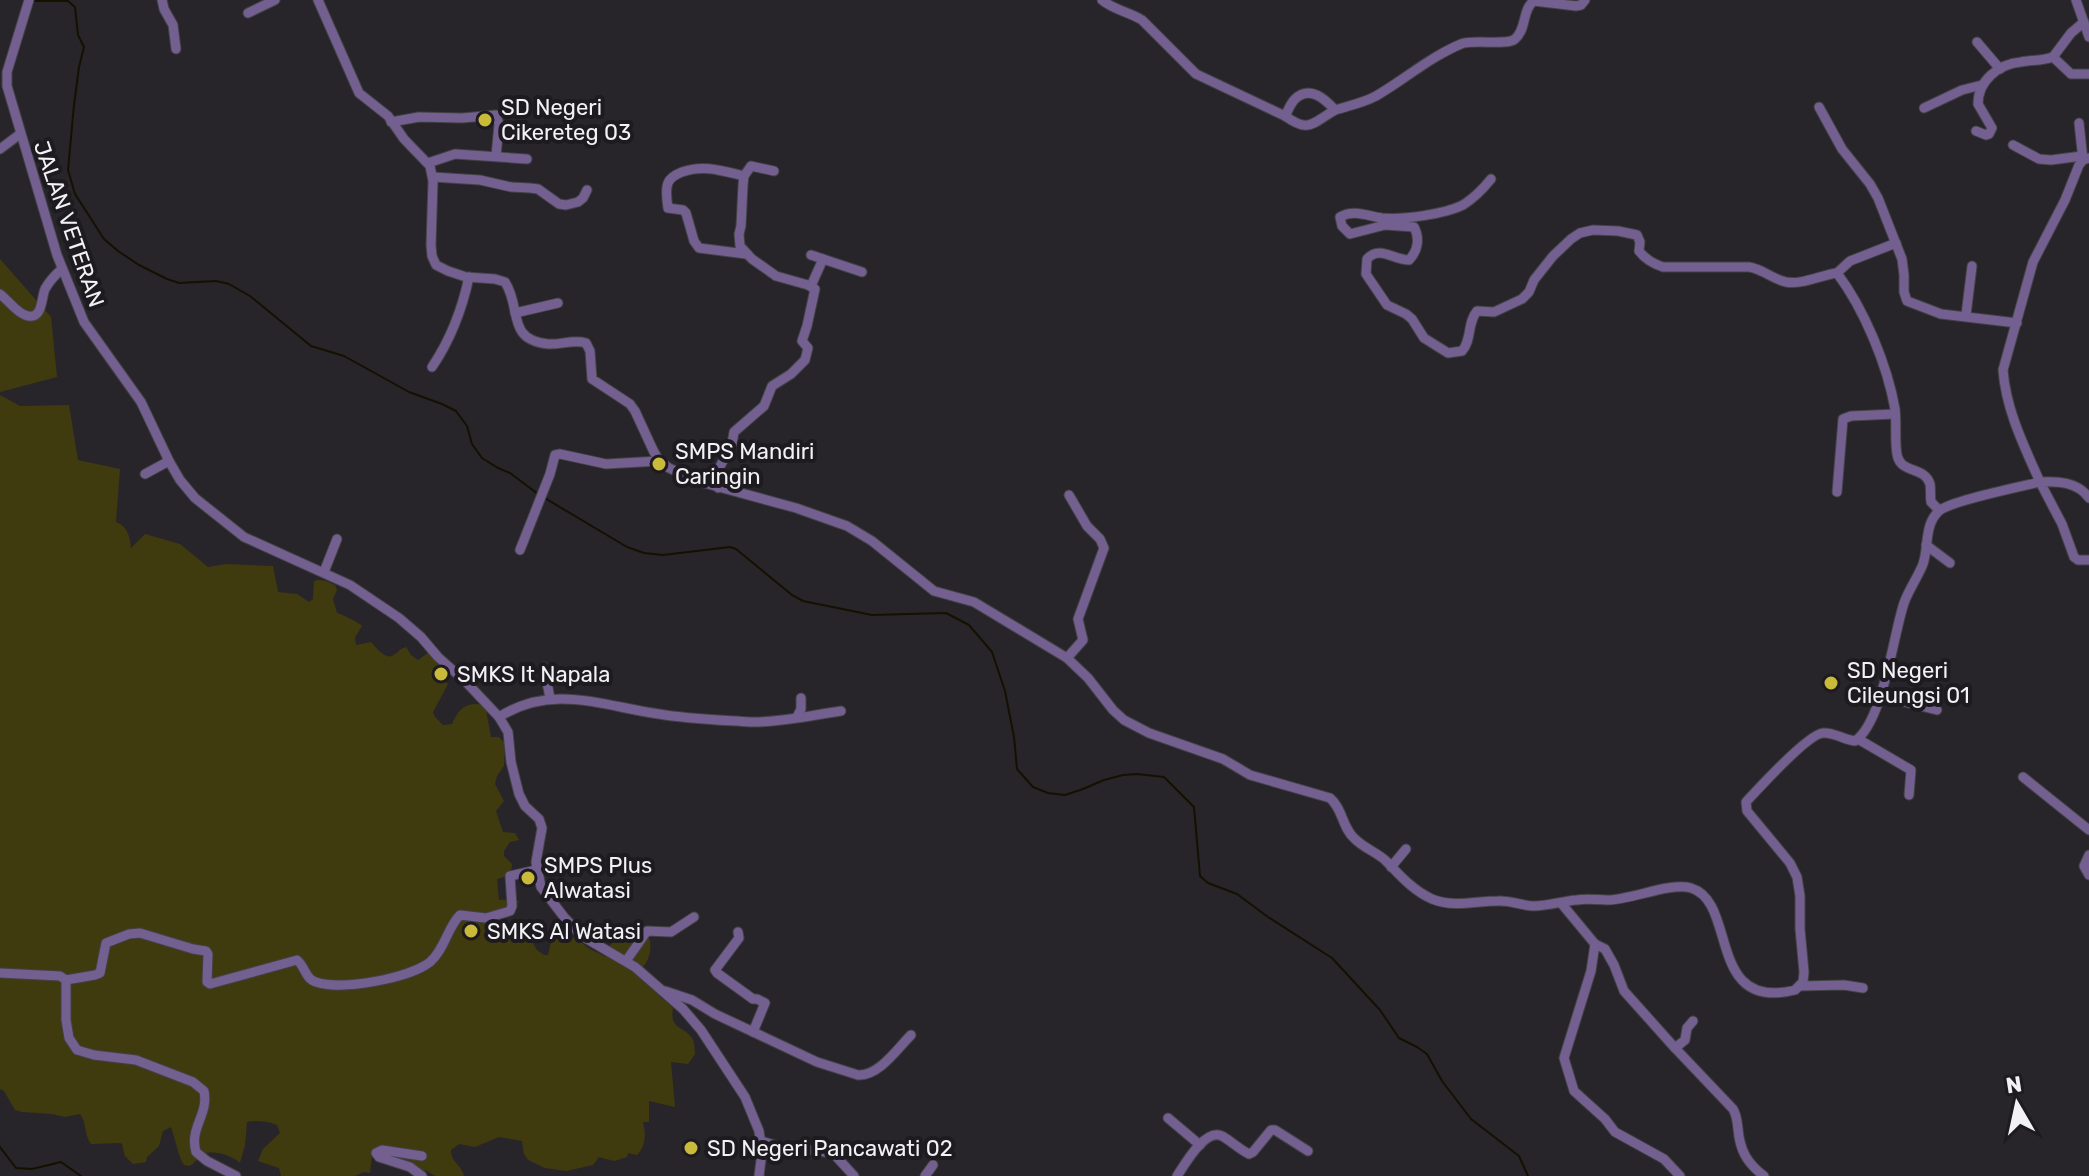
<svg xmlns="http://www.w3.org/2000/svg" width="2089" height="1176" viewBox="0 0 2089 1176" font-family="Rubik,sans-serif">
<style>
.green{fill:#403a0f}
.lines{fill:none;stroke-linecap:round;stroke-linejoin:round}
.stream{stroke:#141100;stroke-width:2}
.minor-casing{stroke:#434246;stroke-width:11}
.minor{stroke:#736090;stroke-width:9}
.poi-dot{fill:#c9ba3a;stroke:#1d1b20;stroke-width:3}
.labels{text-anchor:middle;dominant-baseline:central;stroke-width:8;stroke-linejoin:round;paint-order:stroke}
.poi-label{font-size:22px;fill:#f2f1f5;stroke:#1d1b20;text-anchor:start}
.street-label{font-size:22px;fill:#f2f1f5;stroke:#1d1b20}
</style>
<rect width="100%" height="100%" fill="#27252a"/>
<g class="green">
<path d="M0,259L51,317L57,377L0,392Z"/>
<path d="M0,395L20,406L69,405L78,460L120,469L116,522C127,526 130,536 131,548L145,534L180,544L208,567L226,564L273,566L278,592L297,594L309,602L313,599L314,581C321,578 329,582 335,585L337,590L333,599L337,613C341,614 360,623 362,626L355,637L356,645L371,642C377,648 386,662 395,654C405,647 394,652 406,647L411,655L418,660L428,653L436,656L440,674L448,684L433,712L435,717L443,725L452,724C458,710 466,701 482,705L486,710L491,737H499L505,743L504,766L497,776L495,784L504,801L496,811L503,832L515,833L519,840L510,842L504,851V856L512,864C512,874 506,877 497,879L499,900L516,899L519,902C511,909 500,915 505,927L526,932L537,950L544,955H548L552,938L559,937L566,943L575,937L588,948L606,957L610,945L618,939L640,933L644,934L650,940C652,955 647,964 636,975L673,1008C669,1031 685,1025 693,1040C694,1041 695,1052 695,1054L688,1064L671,1062L675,1107L649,1101V1122H643C646,1134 646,1146 637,1155L628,1153L627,1157L614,1161L599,1157L593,1165L566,1171L545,1168L528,1160L524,1154L522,1141L499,1137L475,1147L459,1144L451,1150C451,1163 462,1165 464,1176H435L427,1171L372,1156L370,1173L364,1172L355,1176H281L279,1168L258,1161L263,1149L280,1133L277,1125C268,1121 256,1120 247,1122L245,1145L240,1163C233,1156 217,1151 207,1153C201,1155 195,1162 190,1166L184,1165C177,1154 176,1140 171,1127L163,1131L159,1146L147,1157L146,1162L133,1164L125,1156L122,1144L120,1143L91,1144C84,1135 87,1123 80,1114L65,1117L52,1114L22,1112L15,1110L4,1091L0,1089Z"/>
</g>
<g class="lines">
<g class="stream">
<path d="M34,1H68L75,7L78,35L84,47L79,67L74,105L68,170L75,194L104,239L118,251L139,265L167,279L179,283L216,281L229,284L250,296L311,346L344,356L409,392L442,404L456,411L467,426L472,444L482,458L498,468L510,473L538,494"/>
<path d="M543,497L627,547L644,553L663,555L730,547L736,549L792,595L803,601L872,615L946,613L969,625L992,652L1005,691L1014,737L1017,769L1033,787L1048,793L1065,795L1083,789L1104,780L1123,775L1137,774L1164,777L1194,807L1200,876L1208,883L1237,894L1268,917L1332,958L1380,1010L1399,1038L1417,1047L1427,1054L1442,1081L1471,1119L1519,1156L1528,1176"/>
<path d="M0,1147L16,1168L32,1169L61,1162L81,1176"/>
</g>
<defs>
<g id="minor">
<path d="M29,0L7,72V86L57,255L84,322L141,402L169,461L180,480L195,498L244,537L350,585L399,618L421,637L438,657L466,682L499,717L508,732L511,762L519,794L525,806L539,819L542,828L536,862L541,887L564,917L582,936L635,967L683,1009L701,1030L745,1097L759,1131L762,1152L759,1176"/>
<path d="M162,0L164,9L173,25L176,49"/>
<path d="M318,0L359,93L388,116L404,139L430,166L433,181L431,245L432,256L436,265L448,271L466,277L495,279L505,282C522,308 506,340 548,344C561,345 573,339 586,343L590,351L592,379L630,404L635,411L653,450L659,461L669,468L697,481L796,508L847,526L872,541L934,591L974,602L1067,658L1088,678L1113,710L1124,720L1149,733L1223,759L1250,775L1330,798C1343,809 1342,828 1355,839C1364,848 1376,852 1385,860C1400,875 1412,890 1432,899C1455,908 1475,901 1498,901C1511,900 1522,906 1534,906C1549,906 1562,901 1577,900C1587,898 1597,900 1607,900C1631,900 1670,882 1691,888C1738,902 1706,1012 1795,990L1803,982L1804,972L1800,929V896L1797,877L1790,863L1747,811L1746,802C1758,789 1808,734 1823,733C1834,732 1844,740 1855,741C1883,722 1893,636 1904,603C1909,589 1918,577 1923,564C1929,547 1924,524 1939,511C1950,501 2020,487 2040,482C2024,446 2006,410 2003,370L2033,262L2065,200L2079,165L2083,160L2089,158"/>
<path d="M1102,0C1114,10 1129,12 1142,20L1196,74L1285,116C1288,111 1290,104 1295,99C1310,85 1325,99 1335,110C1348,106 1363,103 1376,96C1405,79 1430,57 1461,44C1473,39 1507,46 1515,39C1527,29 1522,9 1534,1L1576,6L1581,5L1585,0"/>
<path d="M2076,0L2089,37"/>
<path d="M248,13L275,0"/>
<path d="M1977,42L2000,69"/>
<path d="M2053,57L2071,33L2084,22"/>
<path d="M1819,107L1842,149L1870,184L1878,198L1902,259L1904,275V292L1907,301L1941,314L2017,323"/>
<path d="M1924,108L1962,90L1982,85"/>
<path d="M1285,116C1309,133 1311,124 1335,110"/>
<path d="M391,122L419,117L462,118L496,115L499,124L496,156"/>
<path d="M2079,123L2083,160"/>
<path d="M1976,131L1986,135L1989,134L1992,128L1978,104C1978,81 1998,64 2021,62C2032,60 2042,61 2053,57L2071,74H2088"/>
<path d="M2013,145L2039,159L2051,160L2082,156"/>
<path d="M0,149L20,134"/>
<path d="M428,163L455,154L527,159"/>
<path d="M744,176C723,171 704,164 682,172C677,174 670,177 668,183C665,190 667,201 668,208L683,210L686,213L694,241L699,248L746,254"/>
<path d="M433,177L480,180L511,187L530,188L538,189L559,204L566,205L578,202L583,198L587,190"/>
<path d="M1491,179C1483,189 1474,198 1463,205C1445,214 1403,220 1382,218C1367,216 1354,209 1340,217L1342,226L1350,234L1385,225L1414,227C1420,238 1418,251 1409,260C1393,260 1380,245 1367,259L1366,274L1387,305L1406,314L1412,319L1424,338L1448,353L1462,351C1472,340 1467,323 1477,311L1494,312L1522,299L1529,292L1534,280L1553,256L1571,239L1580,233L1593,230L1618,231L1637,235L1640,242L1639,251C1645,259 1654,264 1663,267H1749C1763,269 1772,279 1786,282C1802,285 1821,275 1837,273C1864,309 1887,364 1895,409C1897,422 1894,449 1898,458C1903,473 1925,467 1930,484C1931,490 1930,496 1931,502L1939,510"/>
<path d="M811,255L862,272"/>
<path d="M1837,273L1850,261L1896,243"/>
<path d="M811,286L823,259"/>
<path d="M0,294C8,300 16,312 25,315C43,322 41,298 45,289C50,280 55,275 62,269"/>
<path d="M515,313L558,303"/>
<path d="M1966,315L1972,266"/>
<path d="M432,367C451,339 462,310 469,277"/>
<path d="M145,474L169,461"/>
<path d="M718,488L717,472L732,444L734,432L764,406L772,386L791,374L805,360L808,348L802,341L807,326L815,289L808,285L776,276L752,259L740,246L739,234L741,226L743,185L744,176L751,166L774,171"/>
<path d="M1837,492L1843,419L1851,416L1895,414"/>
<path d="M2089,498C2078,482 2058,481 2040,482L2062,524L2074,557L2078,560H2089"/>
<path d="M1926,545L1950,563"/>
<path d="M520,550L550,474L555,455L560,454L606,464L659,461"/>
<path d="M324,572L337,539"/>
<path d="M1067,658L1083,640L1078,619L1104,548L1100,539L1087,526L1069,495"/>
<path d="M544,667L550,698"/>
<path d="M1880,696L1937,710"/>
<path d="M499,717C552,683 602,706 659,714C688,719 720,720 750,722C778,723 813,715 841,711"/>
<path d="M797,717L801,709V698"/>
<path d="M1858,739L1911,770L1909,795"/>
<path d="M2023,777L2089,830"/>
<path d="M2089,855L2084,866L2089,875"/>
<path d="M1391,867L1406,849"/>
<path d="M1561,903L1595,944L1605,949L1614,965L1624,991L1675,1048L1733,1109C1737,1116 1737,1121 1738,1129C1740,1151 1747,1163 1764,1176"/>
<path d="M738,932L739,938L715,970L717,973L753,999H757L765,1003L753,1032"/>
<path d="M1595,944L1591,971L1564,1058L1574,1091L1605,1119L1615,1132L1664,1159L1680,1176"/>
<path d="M626,961L647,931L671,932L694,917"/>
<path d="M0,973L60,976L66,980V1020L69,1038L77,1050L94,1055L136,1060L193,1082L204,1091C209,1115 189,1127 196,1152L207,1161L236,1176"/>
<path d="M66,980L95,975L100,973L106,943L129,934L140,933L193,949L206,951L208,954L207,982L210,984L297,960C305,966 305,979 316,982C341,991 410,978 430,962C445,949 447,928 460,915L486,918L510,911L512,906L510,876L536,870"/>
<path d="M1800,986L1844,985L1863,988"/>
<path d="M665,991L692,1000L715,1014L817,1062L858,1075C879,1076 897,1049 911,1035"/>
<path d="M1675,1048L1685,1040L1687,1028L1693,1021"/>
<path d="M1168,1118L1200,1145"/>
<path d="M761,1141L778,1146L833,1153L854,1176"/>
<path d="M422,1156L382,1150L376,1153L379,1157L410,1167L422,1176"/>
<path d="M925,1176L933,1165"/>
<path d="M1177,1176C1185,1164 1205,1128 1222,1136C1231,1141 1239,1149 1249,1154L1253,1152L1271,1130H1275L1308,1151"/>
</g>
</defs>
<use href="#minor" class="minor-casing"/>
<use href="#minor" class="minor"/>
</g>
<g class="poi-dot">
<circle cx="485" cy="120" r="8"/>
<circle cx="659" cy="464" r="8"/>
<circle cx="441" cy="674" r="8"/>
<circle cx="1831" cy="683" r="8"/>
<circle cx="528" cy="878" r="8"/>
<circle cx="471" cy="931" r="8"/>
<circle cx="691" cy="1148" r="8"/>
</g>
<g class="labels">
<g class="poi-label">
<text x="501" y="107">SD Negeri<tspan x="501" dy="25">Cikereteg 03</tspan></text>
<text x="675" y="451">SMPS Mandiri<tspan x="675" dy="25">Caringin</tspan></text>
<text x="1847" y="670">SD Negeri<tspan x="1847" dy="25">Cileungsi 01</tspan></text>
<text x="457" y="674">SMKS It Napala</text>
<text x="544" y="865">SMPS Plus<tspan x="544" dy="25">Alwatasi</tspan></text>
<text x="487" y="931">SMKS Al Watasi</text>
<text x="707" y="1148">SD Negeri Pancawati 02</text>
</g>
<g class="street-label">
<text transform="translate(69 224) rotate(71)">JALAN VETERAN</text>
</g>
</g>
<g transform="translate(2017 1104) rotate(351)" stroke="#1d1b20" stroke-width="6" paint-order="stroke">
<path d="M0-6L14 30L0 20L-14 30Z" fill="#f2f1f5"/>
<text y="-12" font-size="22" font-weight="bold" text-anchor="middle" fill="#f2f1f5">N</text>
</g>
</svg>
